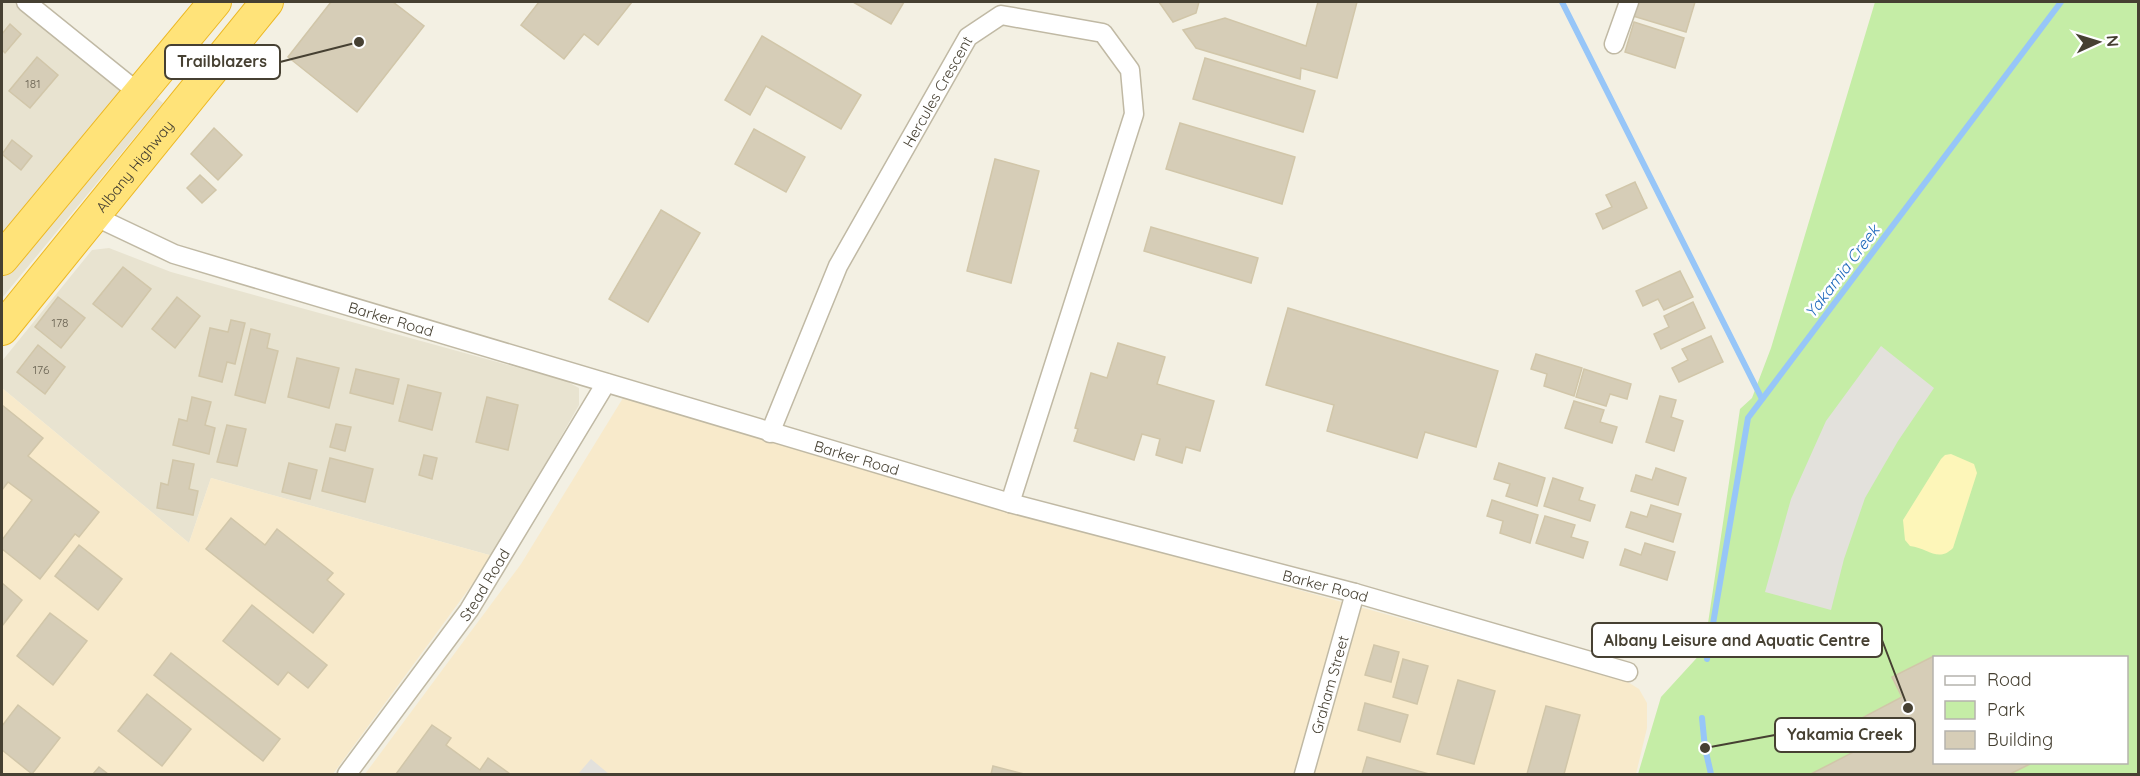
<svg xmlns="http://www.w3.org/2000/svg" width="2140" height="776" viewBox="0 0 2140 776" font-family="Quicksand,sans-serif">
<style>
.residential{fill:#e8e3d0}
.commercial{fill:#f8eacb}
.green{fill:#c5eda6;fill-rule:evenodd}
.sand{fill:#fdf6b9}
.parking{fill:#e3e1dc}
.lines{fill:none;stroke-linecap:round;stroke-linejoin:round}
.stream{stroke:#97c6f8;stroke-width:6}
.building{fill:#d6cdb7;stroke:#d1c6a9;stroke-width:1.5}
.minor-casing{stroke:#c0b9a4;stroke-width:21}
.trunk-casing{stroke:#edb823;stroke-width:34}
.minor{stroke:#fff;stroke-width:18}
.trunk{stroke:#ffe379;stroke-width:32}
.labels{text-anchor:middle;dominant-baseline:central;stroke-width:5;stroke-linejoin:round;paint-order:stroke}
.number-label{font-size:12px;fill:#6a6353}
.street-label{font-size:15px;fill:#464032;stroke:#fff}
.water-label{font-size:16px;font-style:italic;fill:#216abc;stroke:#fff}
.leader{fill:none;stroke:#464032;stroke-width:2}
.callout-dot{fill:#464032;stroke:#fff;stroke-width:2}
.callout{fill:#fff;stroke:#464032;stroke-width:2}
.callout-label{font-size:16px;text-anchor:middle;font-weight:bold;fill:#464032}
</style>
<rect width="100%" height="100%" fill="#f3f0e3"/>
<g class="residential">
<path d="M2,2H29L163,103L2,298Z"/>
<path d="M109,248L171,272L566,381L579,388V405L493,556L211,478L189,543L2,388V361L92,250Z"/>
</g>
<g class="commercial">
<path d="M2,388L189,543L211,478L493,556L333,774H2Z"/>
<path d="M623,398L1061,524L1626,681L1639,689L1647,703V728L1636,774H365L521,564Z"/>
</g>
<path class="green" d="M1875,2H2138V774H1638L1661,697L1704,650L1740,409L1752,398L1771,348ZM1934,658H2126V762H1934Z"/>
<path class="sand" d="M1951,454L1974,464L1977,473L1953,548C1938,563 1928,548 1910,546L1905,540L1903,520L1941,459L1945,455Z"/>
<g class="parking">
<path d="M1881,346L1934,388L1898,441L1865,498L1844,559L1831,610L1765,592L1791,499L1826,421Z"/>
<path d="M591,759L609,774H578Z"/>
</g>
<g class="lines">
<g class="stream">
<path d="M1562,2L1762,399"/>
<path d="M1707,659L1748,418L2061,2"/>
<path d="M1702,718L1705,748L1711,774"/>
</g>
</g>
<g class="building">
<path d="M331,2H393L424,26L357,112L288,57Z"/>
<path d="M539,2H632L598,45L584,34L564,59L521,25Z"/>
<path d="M853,2H904L891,24Z"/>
<path d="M1159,2H1199L1196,13L1173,22Z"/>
<path d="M1318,2H1357L1337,78L1301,68L1300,79L1196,48L1183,30L1225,18L1306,46Z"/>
<path d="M1638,2H1695L1686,32L1633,16Z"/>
<path d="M1634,22L1684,38L1675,68L1625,52Z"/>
<path d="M10,24L21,34L5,53L2,50V34Z"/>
<path d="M762,36L861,95L841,129L766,86L750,115L725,100Z"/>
<path d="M37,57L58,75L30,108L9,91Z"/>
<path d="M1205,58L1315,91L1303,132L1193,99Z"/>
<path d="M1180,123L1295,157L1282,204L1166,169Z"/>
<path d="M214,128L242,155L218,180L191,154Z"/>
<path d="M754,129L805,157L786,192L735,164Z"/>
<path d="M12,140L32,156L21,170L2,154Z"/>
<path d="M995,159L1039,171L1011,283L967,271Z"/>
<path d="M200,175L216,190L202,203L187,188Z"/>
<path d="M1635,182L1647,208L1603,229L1596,214L1612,207L1606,195Z"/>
<path d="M661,210L700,233L648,322L609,299Z"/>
<path d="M1151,227L1258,258L1251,283L1144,251Z"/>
<path d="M123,267L151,289L122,327L93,304Z"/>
<path d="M1680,271L1693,297L1664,310L1658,299L1643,306L1636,291Z"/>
<path d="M58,297L85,318L61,348L35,327Z"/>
<path d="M177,297L200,316L175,348L152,329Z"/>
<path d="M1693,302L1705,328L1661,349L1654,334L1669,327L1664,316Z"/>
<path d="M1288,308L1498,371L1476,447L1425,432L1417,458L1327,431L1334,405L1266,385Z"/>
<path d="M231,320L245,323L235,364L227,362L222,382L199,376L210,328L228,332Z"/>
<path d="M251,329L270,334L267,348L278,351L265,403L235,395Z"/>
<path d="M1711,336L1723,362L1679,382L1672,368L1688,360L1682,349Z"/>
<path d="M1118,343L1165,357L1157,384L1214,401L1200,451L1186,447L1182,463L1156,455L1160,439L1142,434L1134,460L1074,441L1078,429L1075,428L1091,373L1107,378Z"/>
<path d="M38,345L65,367L45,394L17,372Z"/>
<path d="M1536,354L1582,368L1574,396L1544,386L1547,374L1531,369Z"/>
<path d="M297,358L339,368L329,408L288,397Z"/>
<path d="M356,369L399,379L393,404L350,393Z"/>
<path d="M1584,369L1631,384L1627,399L1610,394L1606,406L1576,397Z"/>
<path d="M408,385L441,393L432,430L399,421Z"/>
<path d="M1660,396L1676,400L1671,417L1683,421L1674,451L1646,442Z"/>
<path d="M192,397L211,402L205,425L215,428L209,454L173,445L179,419L187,421Z"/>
<path d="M487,397L518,405L508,450L476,442Z"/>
<path d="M1574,401L1604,410L1600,422L1617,427L1612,443L1565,428Z"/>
<path d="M2,405L43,438L28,456L99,512L79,537L75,534L40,579L2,549V540L32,500L8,482L2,490Z"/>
<path d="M336,424L351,427L345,451L330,447Z"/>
<path d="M227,425L246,429L237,466L217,462Z"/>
<path d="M424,455L437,458L432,479L419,475Z"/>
<path d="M330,458L373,469L365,502L322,491Z"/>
<path d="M173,460L194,464L189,489L198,491L193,515L157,508L161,483L168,485Z"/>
<path d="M289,463L317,470L310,499L282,492Z"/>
<path d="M1499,463L1545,478L1537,506L1506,496L1510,484L1494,479Z"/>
<path d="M1656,468L1686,478L1678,505L1631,491L1636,475L1652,480Z"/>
<path d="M1553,478L1583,488L1579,500L1595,505L1590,521L1544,506Z"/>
<path d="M1492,500L1538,515L1530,543L1500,533L1503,521L1487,516Z"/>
<path d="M1651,505L1681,514L1673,542L1626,527L1631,512L1647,517Z"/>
<path d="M1545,516L1575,525L1571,537L1588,542L1583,558L1536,543Z"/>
<path d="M231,518L265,545L277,529L333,573L327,580L344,594L313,633L206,549Z"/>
<path d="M1645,543L1675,552L1667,580L1620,565L1625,549L1641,555Z"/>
<path d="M79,545L122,579L98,610L55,576Z"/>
<path d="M2,583L22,600L2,626Z"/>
<path d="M252,605L327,665L308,688L288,672L278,685L223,641Z"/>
<path d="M50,613L87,641L53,685L17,656Z"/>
<path d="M1374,645L1399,652L1391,682L1365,675Z"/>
<path d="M171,653L280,739L263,761L154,675Z"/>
<path d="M1934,656V762L2030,764L2010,774H1811L1873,742L1860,719L1902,697L1892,677Z"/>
<path d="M1403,659L1428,666L1417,704L1393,697Z"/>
<path d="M1458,680L1495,691L1474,764L1437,754Z"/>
<path d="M147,694L191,729L162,766L118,731Z"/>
<path d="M1365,703L1408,715L1400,742L1358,730Z"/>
<path d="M18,705L60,738L32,774L2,750V726Z"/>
<path d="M1546,706L1580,715L1564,774H1527Z"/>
<path d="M432,725L451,738L446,745L480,770L488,758L510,774H396Z"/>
<path d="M1367,757L1429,774H1362Z"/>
<path d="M993,766L1024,774H991Z"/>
<path d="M99,767L108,774H93Z"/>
</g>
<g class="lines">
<defs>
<g id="minor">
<path d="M26,2L140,94"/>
<path d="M1614,44L1629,2"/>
<path id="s1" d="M94,216L174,254L1010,503L1355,593L1628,672"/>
<path id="s2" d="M770,433L838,266L968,37L1001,15L1103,33L1130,70L1134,114L1010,503"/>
<path id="s3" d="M347,774L469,610L606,383"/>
<path id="s4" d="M1304,774L1355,593"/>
</g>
<g id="trunk">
<path d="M2,259L215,2"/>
<path id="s5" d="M2,329L267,2"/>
</g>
</defs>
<use href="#minor" class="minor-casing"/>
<use href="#trunk" class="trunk-casing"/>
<use href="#minor" class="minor"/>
<use href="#trunk" class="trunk"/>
</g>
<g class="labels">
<g class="number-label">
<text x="33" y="83">181</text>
<text x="60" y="322">178</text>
<text x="41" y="369">176</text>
</g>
<g class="street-label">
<text stroke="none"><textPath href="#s2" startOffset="381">Hercules Crescent</textPath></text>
<text stroke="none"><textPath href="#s5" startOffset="210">Albany Highway</textPath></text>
<text stroke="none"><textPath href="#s1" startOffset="315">Barker Road</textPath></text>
<text stroke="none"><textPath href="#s1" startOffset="801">Barker Road</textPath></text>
<text stroke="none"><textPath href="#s3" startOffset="234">Stead Road</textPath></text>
<text stroke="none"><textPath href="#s1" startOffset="1287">Barker Road</textPath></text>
<text stroke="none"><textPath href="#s4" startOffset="93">Graham Street</textPath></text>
</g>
<g class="water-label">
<text transform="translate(1842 271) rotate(-53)">Yakamia Creek</text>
</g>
</g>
<path class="leader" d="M359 42L280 62M1908 708L1882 640M1705 748L1775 735"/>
<g class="callout-dot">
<circle cx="359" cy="42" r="6"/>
<circle cx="1908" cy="708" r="6"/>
<circle cx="1705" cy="748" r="6"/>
</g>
<g class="callout">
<rect x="165" y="45" width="115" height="34" rx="6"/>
<rect x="1592" y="623" width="290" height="34" rx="6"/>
<rect x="1775" y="718" width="140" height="34" rx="6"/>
</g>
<g class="callout-label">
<text x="222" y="67">Trailblazers</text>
<text x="1737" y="646">Albany Leisure and Aquatic Centre</text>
<text x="1845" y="740">Yakamia Creek</text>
</g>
<rect width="2140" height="776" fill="none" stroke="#464032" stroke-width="6"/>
<rect x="1933" y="656" width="195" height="108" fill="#ffffff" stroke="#b5b3ad" stroke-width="1.5"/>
<rect x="1945" y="676" width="30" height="9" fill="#ffffff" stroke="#b5b3ad" stroke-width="1.5"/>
<text x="1987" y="686" font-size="18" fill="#464032">Road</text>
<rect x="1945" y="701" width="30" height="18" fill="#c5eda6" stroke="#b5b3ad" stroke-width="1.5"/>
<text x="1987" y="716" font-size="18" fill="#464032">Park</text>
<rect x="1945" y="731" width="30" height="18" fill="#d6cdb7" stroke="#b5b3ad" stroke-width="1.5"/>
<text x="1987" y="746" font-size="18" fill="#464032">Building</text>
<g transform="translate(2098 42) rotate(86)" stroke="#ffffff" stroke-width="4.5" paint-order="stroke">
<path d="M0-4.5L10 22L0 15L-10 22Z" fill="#464032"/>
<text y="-9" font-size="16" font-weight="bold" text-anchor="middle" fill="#464032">N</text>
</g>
</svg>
